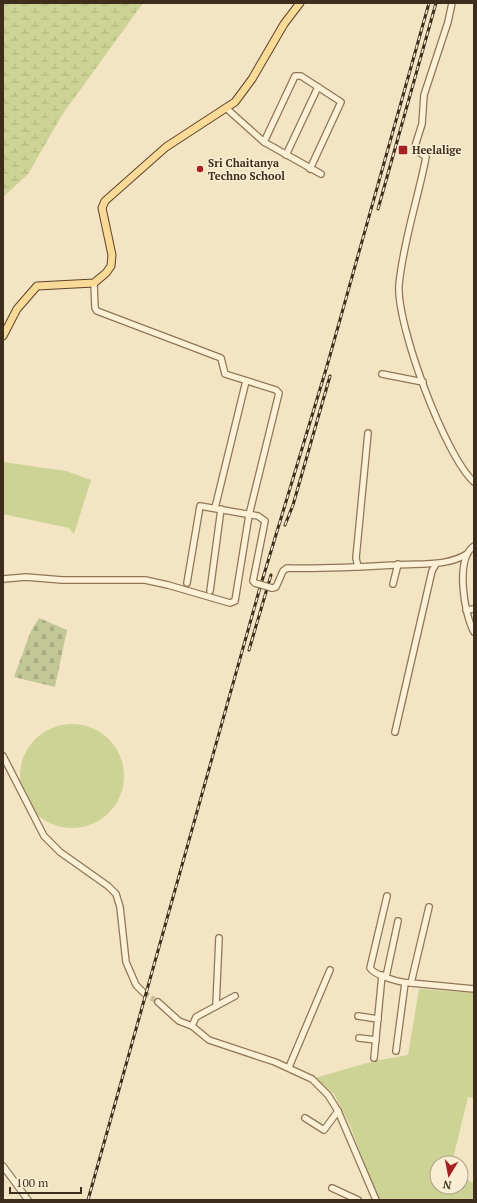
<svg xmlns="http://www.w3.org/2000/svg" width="477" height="1203" viewBox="0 0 477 1203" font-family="'PT Serif',serif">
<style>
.green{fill:#ccd395}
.wetland{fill:url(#wetland-marsh)}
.cemetery{fill:url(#cemetery-stones)}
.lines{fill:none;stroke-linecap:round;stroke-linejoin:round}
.minor-tunnel{stroke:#cfbfa2;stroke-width:5.5;stroke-dasharray:5.5 3;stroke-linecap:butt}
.minor-casing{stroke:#907557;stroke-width:8}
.major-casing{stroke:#5d422c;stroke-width:9}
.minor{stroke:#fcf1d7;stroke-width:5.5}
.major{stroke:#fada97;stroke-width:7}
.rail-casing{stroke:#3e2c1d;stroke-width:3}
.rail{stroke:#f9eed3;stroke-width:1.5;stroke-dasharray:4.5;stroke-linecap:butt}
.minor-bridge-casing{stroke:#907557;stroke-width:8;stroke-linecap:butt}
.minor-bridge{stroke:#fcf1d7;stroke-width:5.5}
.poi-dot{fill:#a62022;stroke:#f9eed3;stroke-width:1.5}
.labels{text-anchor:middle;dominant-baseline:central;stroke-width:3;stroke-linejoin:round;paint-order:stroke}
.poi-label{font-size:11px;font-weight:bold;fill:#3e2c1d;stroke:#f9eed3;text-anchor:start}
</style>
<defs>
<pattern id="wetland-marsh" width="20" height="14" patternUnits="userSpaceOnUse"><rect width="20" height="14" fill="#ccd395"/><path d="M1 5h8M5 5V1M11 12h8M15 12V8" fill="none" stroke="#b0b580"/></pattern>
<pattern id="cemetery-stones" width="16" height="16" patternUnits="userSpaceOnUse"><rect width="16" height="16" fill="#c1c795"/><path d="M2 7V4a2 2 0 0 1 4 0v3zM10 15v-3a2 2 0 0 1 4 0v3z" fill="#a7ab80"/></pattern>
</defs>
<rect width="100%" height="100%" fill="#f3e4c3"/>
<g class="green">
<path d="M3,462L66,471L91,480L74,534L69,528L3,514Z"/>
<circle cx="72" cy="776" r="52"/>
<path d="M419,989L474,993V1098L468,1097L452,1163H437V1187H461V1178L474,1183V1200H378L351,1128L334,1094L315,1078L374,1061L408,1055Z"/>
</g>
<path class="wetland" d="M3,3H143L62,115L28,174L3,197Z"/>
<path class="cemetery" d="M39,618L67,630L55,687L14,677L31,631Z"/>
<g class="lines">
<path class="minor-tunnel" d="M144,993L158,1002"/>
<defs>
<g id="minor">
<path d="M452,3L448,22L424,95L422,124L415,146L416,150L426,157C418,199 403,242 399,285C396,324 445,456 474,482"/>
<path d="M226,108L264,142L321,174"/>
<path d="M264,142L295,76H301L341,102L310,169"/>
<path d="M286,155L318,87"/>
<path d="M382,374L423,382"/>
<path d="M215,508L246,381"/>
<path d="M474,546C455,559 464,614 474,632"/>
<path d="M358,567L356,558L368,433"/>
<path d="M3,579L26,577L62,580H145L168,585L230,603L235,601L249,515L279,393L276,390L225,374L221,358L97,311L95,308L94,283"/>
<path d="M187,583L200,506L258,516L265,521L253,581L255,583"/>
<path d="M393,584L398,564"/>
<path d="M272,588L276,587L283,571L287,568C323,569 359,567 395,565C419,563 446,567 467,554"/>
<path d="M210,591L221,509"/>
<path d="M466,610L474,609"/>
<path d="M395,732L432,571L436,564"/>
<path d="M3,756L44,836L60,852L108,886L116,894L120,907L126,962L136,985L144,993"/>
<path d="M387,896L370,968C375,976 402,983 411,983"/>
<path d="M429,907L411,983L474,989"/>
<path d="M386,977L398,921"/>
<path d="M158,1002L179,1021L192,1026L209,1040L275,1062L312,1079L328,1095L338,1111L376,1200"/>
<path d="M216,1006L219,938"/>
<path d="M358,1016L378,1019"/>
<path d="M192,1026L196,1017L235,996"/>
<path d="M359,1038L376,1040"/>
<path d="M396,1051L405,983"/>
<path d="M374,1058L382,975"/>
<path d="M289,1067L330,970"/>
<path d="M305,1118L324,1130L338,1111"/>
<path d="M3,1166L28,1200"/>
<path d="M332,1188L358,1200"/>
</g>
<path id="major" d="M3,336L17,309L37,286L94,283L106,273L111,266L112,255L102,208L105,201L166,147L235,102L252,79L284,24L300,3"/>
</defs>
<use href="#minor" class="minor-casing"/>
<use href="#major" class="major-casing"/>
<use href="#minor" class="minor"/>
<use href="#major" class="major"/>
<defs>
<g id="rail">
<path d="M378,209L436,3"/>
<path d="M285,525L293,505L330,376"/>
<path d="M249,650L271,575"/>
<path d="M88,1200L259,591L327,366L429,3"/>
</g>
</defs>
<use href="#rail" class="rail-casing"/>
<use href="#rail" class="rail"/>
<defs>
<path id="minor-bridge" d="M255,583L272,588"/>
</defs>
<use href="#minor-bridge" class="minor-bridge-casing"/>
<use href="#minor-bridge" class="minor-bridge"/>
</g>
<g class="poi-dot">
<rect x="398" y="145" width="10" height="10" rx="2"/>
<circle cx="200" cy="169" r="4"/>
</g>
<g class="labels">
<g class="poi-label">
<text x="412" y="150">Heelalige</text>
<text x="208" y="163">Sri Chaitanya<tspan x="208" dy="13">Techno School</tspan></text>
</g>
</g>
<rect width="477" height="1203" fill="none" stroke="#3e2c1d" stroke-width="8"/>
<g transform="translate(449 1175) rotate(190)"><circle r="19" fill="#f9eed3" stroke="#aea08a"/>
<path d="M0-3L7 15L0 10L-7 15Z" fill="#a62022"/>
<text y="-6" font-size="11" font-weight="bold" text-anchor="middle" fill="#3e2c1d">N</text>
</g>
<path d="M10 1187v6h71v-6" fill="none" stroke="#3e2c1d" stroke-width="2"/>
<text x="16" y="1187" font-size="12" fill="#3e2c1d" stroke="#f9eed3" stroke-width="3" paint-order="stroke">100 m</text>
</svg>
